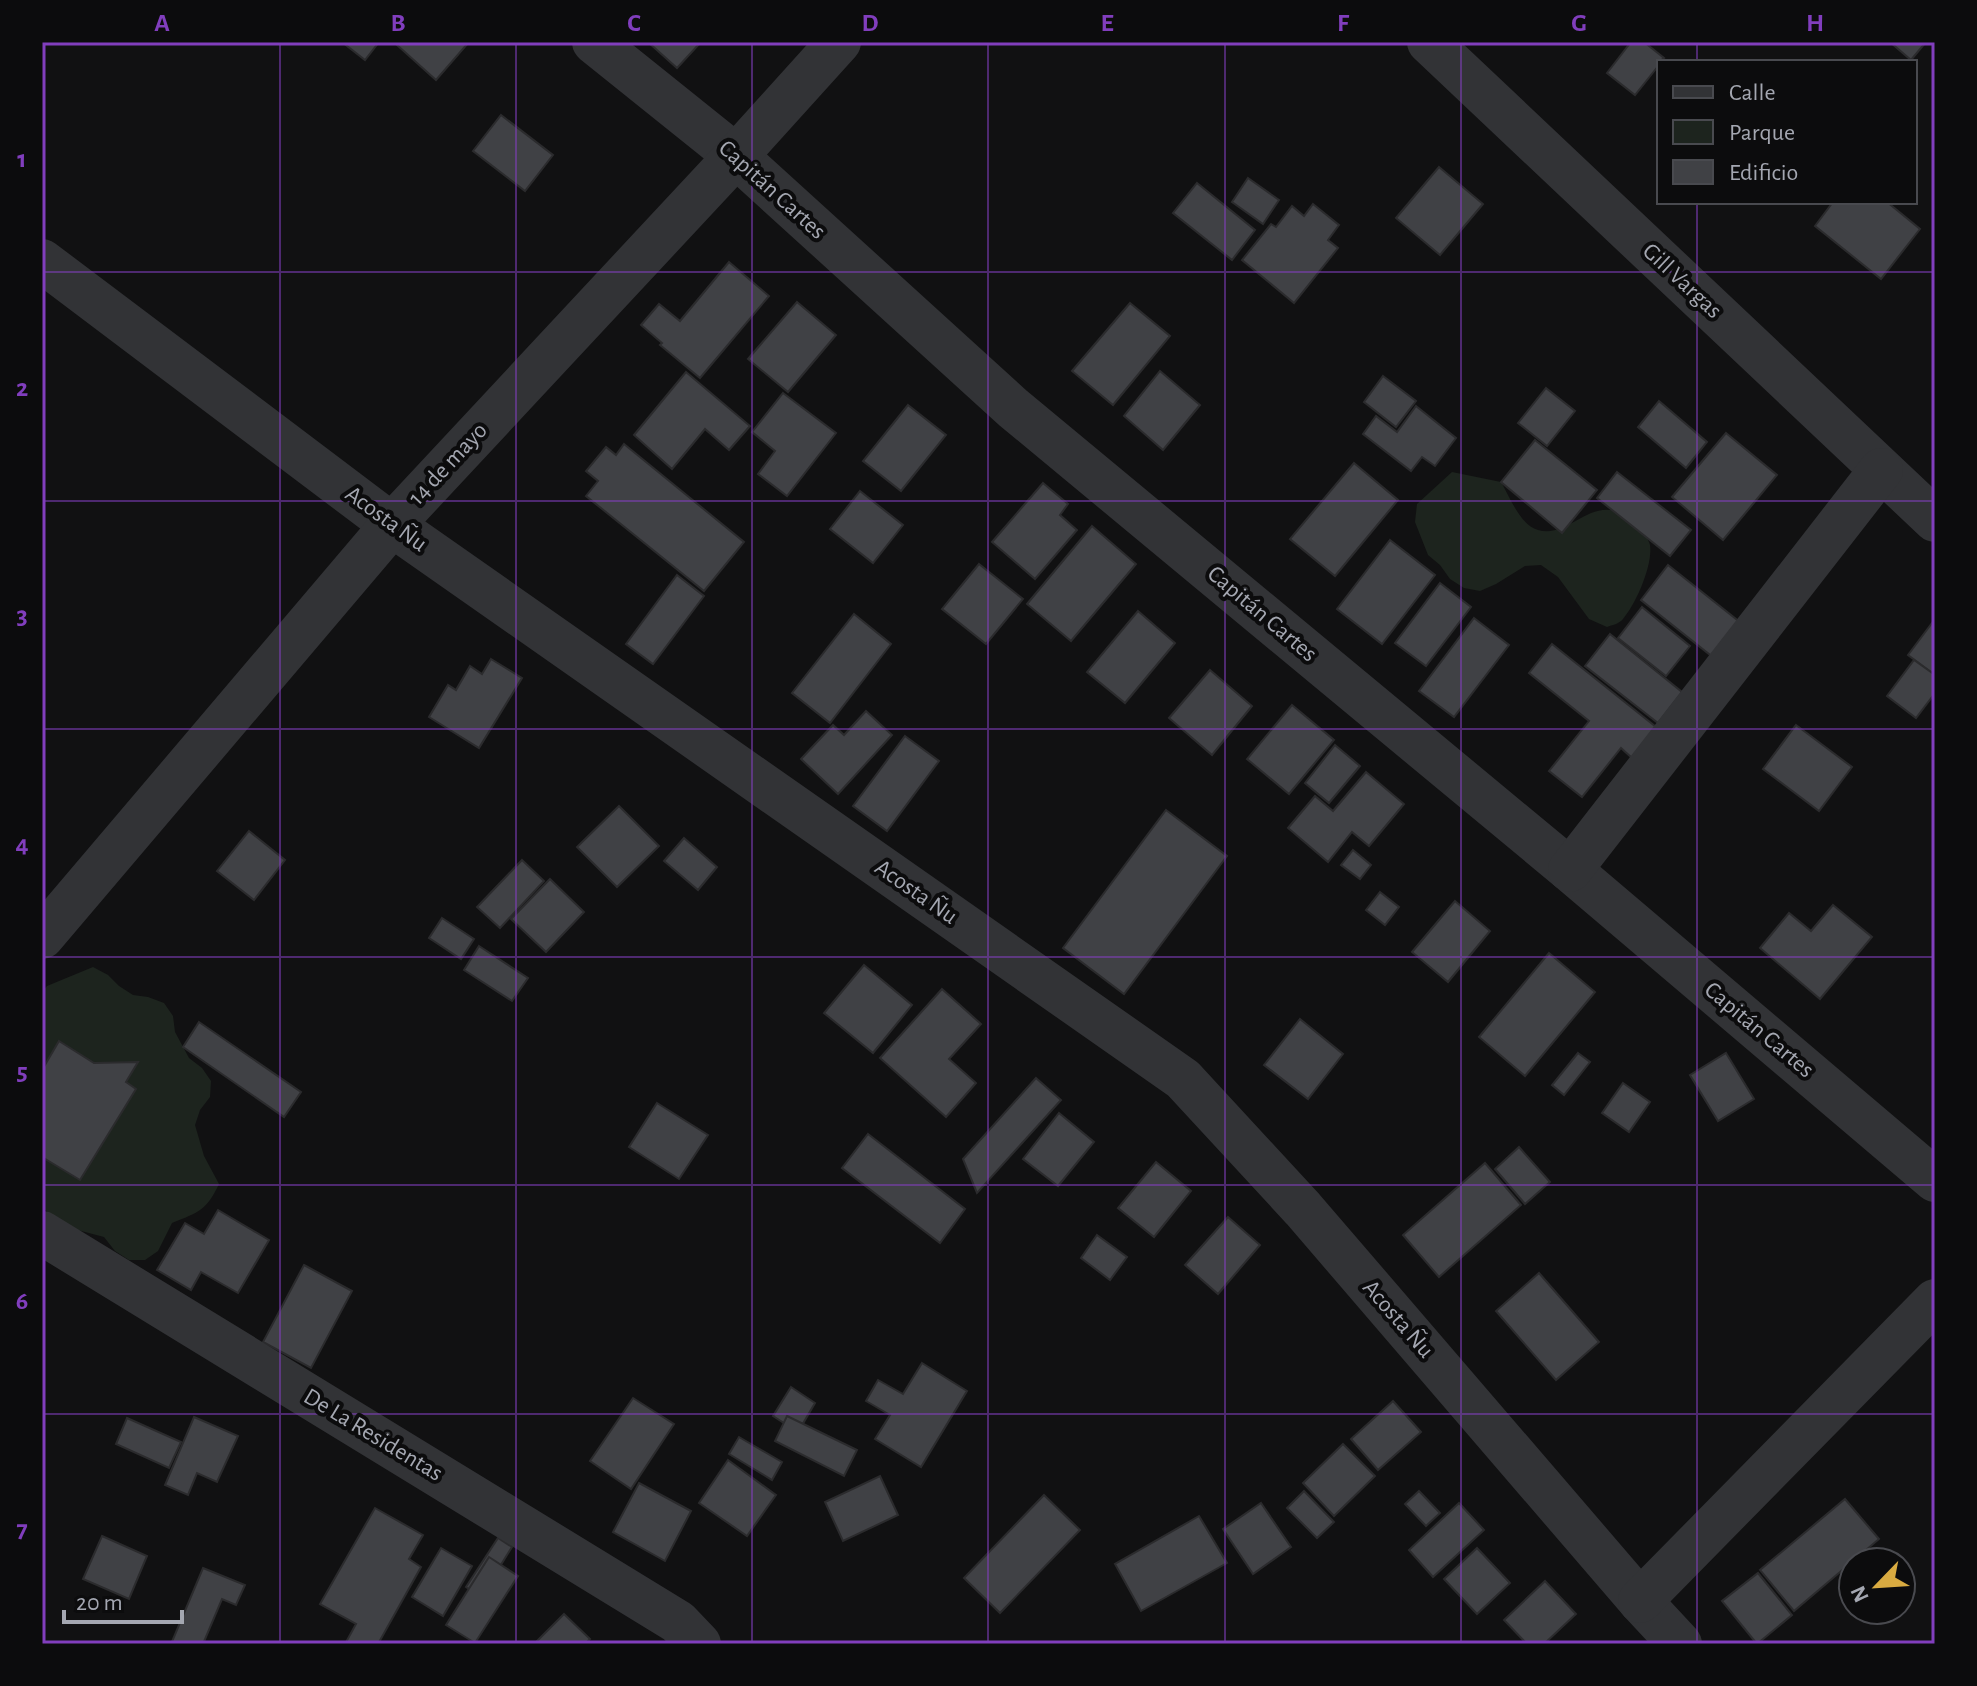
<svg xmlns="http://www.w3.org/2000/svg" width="1977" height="1686" viewBox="0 0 1977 1686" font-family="'Alegreya Sans',sans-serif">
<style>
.green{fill:#1d241e}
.building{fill:#404145;stroke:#2b2b2d;stroke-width:2}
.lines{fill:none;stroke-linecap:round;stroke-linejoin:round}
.minor{stroke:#323336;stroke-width:44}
.grid{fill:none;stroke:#813ebd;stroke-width:2;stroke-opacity:0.55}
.labels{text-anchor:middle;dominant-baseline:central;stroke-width:8;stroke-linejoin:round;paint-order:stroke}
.street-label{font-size:24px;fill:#a4a7b1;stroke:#0c0c0d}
.neatline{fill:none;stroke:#813ebd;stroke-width:3}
.grid-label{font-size:26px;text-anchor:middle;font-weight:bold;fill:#813ebd}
</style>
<rect width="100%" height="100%" fill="#111112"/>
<g class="green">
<path d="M1452,472L1501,482C1510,497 1520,525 1538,530C1566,538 1587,503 1615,511C1625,514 1648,534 1650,545C1653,565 1636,604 1623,619C1619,624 1612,625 1607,627L1589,619L1558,577L1541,565L1525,566L1496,584L1480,591L1464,588L1450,579L1440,565L1428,555L1415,522L1417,504Z"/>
<path d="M93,967L108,975L119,986L133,995L148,997L164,1003L173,1016L175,1032L189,1058L202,1068L211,1081L210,1097L200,1110L195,1125L204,1156L219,1184C206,1211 199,1212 172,1223L158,1251L145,1260H129L115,1251L104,1237L70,1228L56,1220L42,1207V992L47,986Z"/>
</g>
<g class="building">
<path d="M342,42H379L365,60Z"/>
<path d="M400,42H469L436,80L397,45Z"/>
<path d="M648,42H701L677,68Z"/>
<path d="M1631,42H1644L1664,58L1659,62V65L1635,95L1607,73Z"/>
<path d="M1890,42H1926L1911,60Z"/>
<path d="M501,115L553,155L525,191L473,151Z"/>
<path d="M1439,167L1483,204L1440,255L1396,218Z"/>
<path d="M1248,178L1279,200L1263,224L1232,202Z"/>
<path d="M1197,183L1255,230L1232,260L1173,213Z"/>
<path d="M1833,202H1887L1920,229L1881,279L1815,226Z"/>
<path d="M1313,204L1339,225L1328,240L1338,248L1294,303L1242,260L1271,224L1276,227L1292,206L1304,216Z"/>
<path d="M729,262L769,296L700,378L660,345L662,343L641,325L659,304L680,321Z"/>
<path d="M797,302L836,335L788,392L748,359Z"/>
<path d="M1130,303L1170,336L1113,405L1072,371Z"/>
<path d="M1160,371L1200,405L1163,450L1124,416Z"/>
<path d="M686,372L750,426L729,450L705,429L672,469L634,435Z"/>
<path d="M1383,376L1416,401L1396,427L1364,402Z"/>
<path d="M1546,388L1575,411L1547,446L1518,423Z"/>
<path d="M783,393L836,433L787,496L758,474L775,451L752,432Z"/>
<path d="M1659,401L1707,442L1686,468L1638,427Z"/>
<path d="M908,405L946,435L901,491L863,461Z"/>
<path d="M1416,406L1456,438L1435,466L1422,457L1411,471L1363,434L1376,416L1397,432Z"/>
<path d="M1726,433L1777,475L1723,540L1672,497Z"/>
<path d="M1535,440L1597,490L1562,533L1501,482Z"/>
<path d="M624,444L744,542L704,591L586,496L598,481L586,471L606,447L616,455Z"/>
<path d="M1354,463L1398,500L1335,576L1290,539Z"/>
<path d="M1617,472L1691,530L1670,556L1597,498Z"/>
<path d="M1043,483L1068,504L1060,515L1077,530L1035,579L992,542Z"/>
<path d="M860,491L903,525L873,563L830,529Z"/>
<path d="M1092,526L1136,564L1071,641L1027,604Z"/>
<path d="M1390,540L1435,575L1382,644L1337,609Z"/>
<path d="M979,564L1023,599L986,644L942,609Z"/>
<path d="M1668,565L1741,623L1714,658L1641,600Z"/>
<path d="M677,575L704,596L653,664L626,644Z"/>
<path d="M1440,583L1471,607L1426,666L1395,643Z"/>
<path d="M1642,607L1690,646L1666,676L1618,638Z"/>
<path d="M1138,611L1175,643L1125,703L1087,672Z"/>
<path d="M854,614L891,644L830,723L792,693Z"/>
<path d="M1474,618L1509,645L1454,717L1419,691Z"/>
<path d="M1935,619V675L1908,655Z"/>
<path d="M1610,634L1682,692L1658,723L1585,666Z"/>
<path d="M1552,644L1656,727L1632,758L1621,748L1582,797L1549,771L1589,721L1529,673Z"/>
<path d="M491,659L522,678L479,748L429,717L448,685L456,690L470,666L482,674Z"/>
<path d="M1914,660L1935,675V693L1916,718L1887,696Z"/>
<path d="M1210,670L1252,706L1212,755L1169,718Z"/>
<path d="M1292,705L1334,740L1289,794L1247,759Z"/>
<path d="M866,711L892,735L838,794L801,759L833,725L844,735Z"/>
<path d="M1796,725L1852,767L1819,811L1763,769Z"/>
<path d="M905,736L939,761L887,831L853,806Z"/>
<path d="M1335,745L1360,766L1329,803L1305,783Z"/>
<path d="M1366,772L1404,804L1369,846L1352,832L1328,862L1288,828L1315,796L1333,811Z"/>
<path d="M619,806L659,846L617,887L577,847Z"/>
<path d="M1166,810L1227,856L1124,994L1063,948Z"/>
<path d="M249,831L285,860L254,900L217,871Z"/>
<path d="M684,838L717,867L698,890L664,861Z"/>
<path d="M1353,850L1371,865L1360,879L1341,865Z"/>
<path d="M522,860L544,881L500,928L477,907Z"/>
<path d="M550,879L584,912L546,952L511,919Z"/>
<path d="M1380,892L1399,907L1385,925L1366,910Z"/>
<path d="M1455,901L1490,931L1448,982L1412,952Z"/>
<path d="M1833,905L1872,937L1820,999L1760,948L1789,913L1811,931Z"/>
<path d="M442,918L474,939L461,959L429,938Z"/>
<path d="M479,946L528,978L512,1001L464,970Z"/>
<path d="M1549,953L1595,992L1525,1076L1479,1037Z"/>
<path d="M864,965L912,1005L873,1053L824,1013Z"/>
<path d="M942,989L981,1024L949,1059L976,1083L946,1117L880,1058Z"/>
<path d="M1300,1019L1343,1054L1308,1099L1264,1065Z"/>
<path d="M199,1022L301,1092L284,1117L183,1047Z"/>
<path d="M59,1041L94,1063L138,1062L126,1082L136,1089L80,1180L42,1157V1070Z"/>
<path d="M1578,1053L1590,1062L1564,1095L1552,1085Z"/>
<path d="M1726,1053L1754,1099L1718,1121L1690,1075Z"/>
<path d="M1036,1078L1061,1100L977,1193L963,1159Z"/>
<path d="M1623,1083L1650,1102L1629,1132L1602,1113Z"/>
<path d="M657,1103L708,1135L679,1179L629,1147Z"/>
<path d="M1059,1113L1094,1142L1058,1186L1023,1159Z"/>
<path d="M868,1134L965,1209L940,1243L842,1168Z"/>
<path d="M1519,1147L1550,1182L1525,1204L1495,1169Z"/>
<path d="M1156,1162L1191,1191L1154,1237L1118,1208Z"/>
<path d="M1485,1163L1521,1205L1439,1277L1403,1235Z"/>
<path d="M218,1210L269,1240L238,1293L201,1272L191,1290L157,1270L185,1223L204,1234Z"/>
<path d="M1228,1217L1260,1245L1218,1294L1185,1265Z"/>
<path d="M1097,1235L1127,1257L1110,1280L1081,1258Z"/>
<path d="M304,1265L352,1291L311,1368L263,1342Z"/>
<path d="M1539,1273L1599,1342L1556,1380L1496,1311Z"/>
<path d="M922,1363L967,1391L921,1467L875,1439L890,1415L866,1401L878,1380L903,1394Z"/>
<path d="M791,1387L815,1403L798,1432L773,1416Z"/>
<path d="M633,1398L674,1424L631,1489L590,1461Z"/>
<path d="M1393,1401L1421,1432L1378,1470L1351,1439Z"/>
<path d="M787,1416L857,1450L844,1476L775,1441Z"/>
<path d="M194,1417L238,1436L217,1482L197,1473L188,1495L165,1485Z"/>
<path d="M127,1418L181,1442L169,1468L116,1444Z"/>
<path d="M739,1437L782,1462L772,1480L729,1454Z"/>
<path d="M1343,1444L1375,1476L1334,1516L1303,1483Z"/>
<path d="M728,1460L776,1495L747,1536L699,1503Z"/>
<path d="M880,1476L898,1515L843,1541L825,1502Z"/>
<path d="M639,1483L691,1511L665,1561L613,1532Z"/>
<path d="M1304,1491L1334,1522L1317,1538L1287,1508Z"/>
<path d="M1419,1491L1440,1513L1426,1526L1405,1504Z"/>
<path d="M1044,1495L1080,1530L1000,1613L964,1578Z"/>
<path d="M1845,1499L1879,1539L1794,1611L1760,1570Z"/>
<path d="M1261,1503L1291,1547L1253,1574L1223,1529Z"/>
<path d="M1459,1503L1484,1530L1433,1577L1409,1550Z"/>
<path d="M375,1508L423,1535L409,1559L421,1567L378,1644H345L356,1624L320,1604Z"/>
<path d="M1199,1516L1227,1563L1141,1611L1115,1564Z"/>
<path d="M102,1536L147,1556L129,1599L83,1579Z"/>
<path d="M498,1538L512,1547L481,1597L466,1587Z"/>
<path d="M441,1548L472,1566L443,1616L412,1597Z"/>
<path d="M1477,1548L1510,1583L1477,1614L1444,1579Z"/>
<path d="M489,1557L518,1576L475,1643L446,1625Z"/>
<path d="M203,1568L245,1585L236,1605L222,1599L203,1644H171Z"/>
<path d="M1758,1573L1792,1615L1757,1644L1722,1601Z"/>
<path d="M1545,1581L1576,1614L1544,1644H1527L1504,1620Z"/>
<path d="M564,1614L590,1639L585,1644H534Z"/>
</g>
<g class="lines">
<g class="minor">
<path d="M594,42L736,156L1013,408L1570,870L1935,1180"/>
<path d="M1429,42L1935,520"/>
<path d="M42,261L392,525L1183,1079L1303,1209L1640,1601L1680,1644"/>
<path d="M1570,870L1881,470"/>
<path d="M42,937L392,525L736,156L839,42"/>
<path d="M42,1233L678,1622L699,1644"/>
<path d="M1640,1601L1935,1301"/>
</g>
</g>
<path class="grid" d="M280,42V1644M516,42V1644M752,42V1644M988,42V1644M1225,42V1644M1461,42V1644M1697,42V62M1697,202V1644M42,272H1935M42,501H1935M42,729H1935M42,957H1935M42,1185H1935M42,1414H1935"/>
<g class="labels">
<g class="street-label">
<text transform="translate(772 190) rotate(42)">Capitán Cartes</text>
<text transform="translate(1682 281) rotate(43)">Gill Vargas</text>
<text transform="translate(448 464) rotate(-47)">14 de mayo</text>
<text transform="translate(386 519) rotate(36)">Acosta Ñu</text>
<text transform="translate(1262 614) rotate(40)">Capitán Cartes</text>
<text transform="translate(916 892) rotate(35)">Acosta Ñu</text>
<text transform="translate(1759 1030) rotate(40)">Capitán Cartes</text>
<text transform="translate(1398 1319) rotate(49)">Acosta Ñu</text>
<text transform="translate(373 1435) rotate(31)">De La Residentas</text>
</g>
</g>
<rect width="1977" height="1686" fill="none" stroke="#0c0c0d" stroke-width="88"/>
<rect x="1657" y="60" width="260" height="144" fill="#0c0c0d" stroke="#494a4f" stroke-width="2"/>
<rect x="1673" y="86" width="40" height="12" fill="#323336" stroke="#494a4f" stroke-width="2"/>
<text x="1729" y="100" font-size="24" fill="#a4a7b1">Calle</text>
<rect x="1673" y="120" width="40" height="24" fill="#1d241e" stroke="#494a4f" stroke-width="2"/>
<text x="1729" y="140" font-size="24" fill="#a4a7b1">Parque</text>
<rect x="1673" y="160" width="40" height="24" fill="#404145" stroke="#494a4f" stroke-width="2"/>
<text x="1729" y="180" font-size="24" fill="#a4a7b1">Edificio</text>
<g transform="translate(1877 1586) rotate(245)"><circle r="38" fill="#0c0c0d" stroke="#494a4f" stroke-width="2"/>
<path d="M0-6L14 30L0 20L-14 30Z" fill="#d9ab41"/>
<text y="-12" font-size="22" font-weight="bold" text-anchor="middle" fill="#a4a7b1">N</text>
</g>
<path d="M64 1610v12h118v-12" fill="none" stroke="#a4a7b1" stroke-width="4"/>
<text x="76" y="1610" font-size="24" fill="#a4a7b1" stroke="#0c0c0d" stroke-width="6" paint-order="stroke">20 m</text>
<rect x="44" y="44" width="1889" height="1598" class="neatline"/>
<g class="grid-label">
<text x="162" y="31">A</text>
<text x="398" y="31">B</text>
<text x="634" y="31">C</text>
<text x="870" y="31">D</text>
<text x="1107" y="31">E</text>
<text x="1343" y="31">F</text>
<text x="1579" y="31">G</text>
<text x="1815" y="31">H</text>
<text x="22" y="167">1</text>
<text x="22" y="396">2</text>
<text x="22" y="624">3</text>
<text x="22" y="852">4</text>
<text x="22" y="1080">5</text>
<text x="22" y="1309">6</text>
<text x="22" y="1537">7</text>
</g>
</svg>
